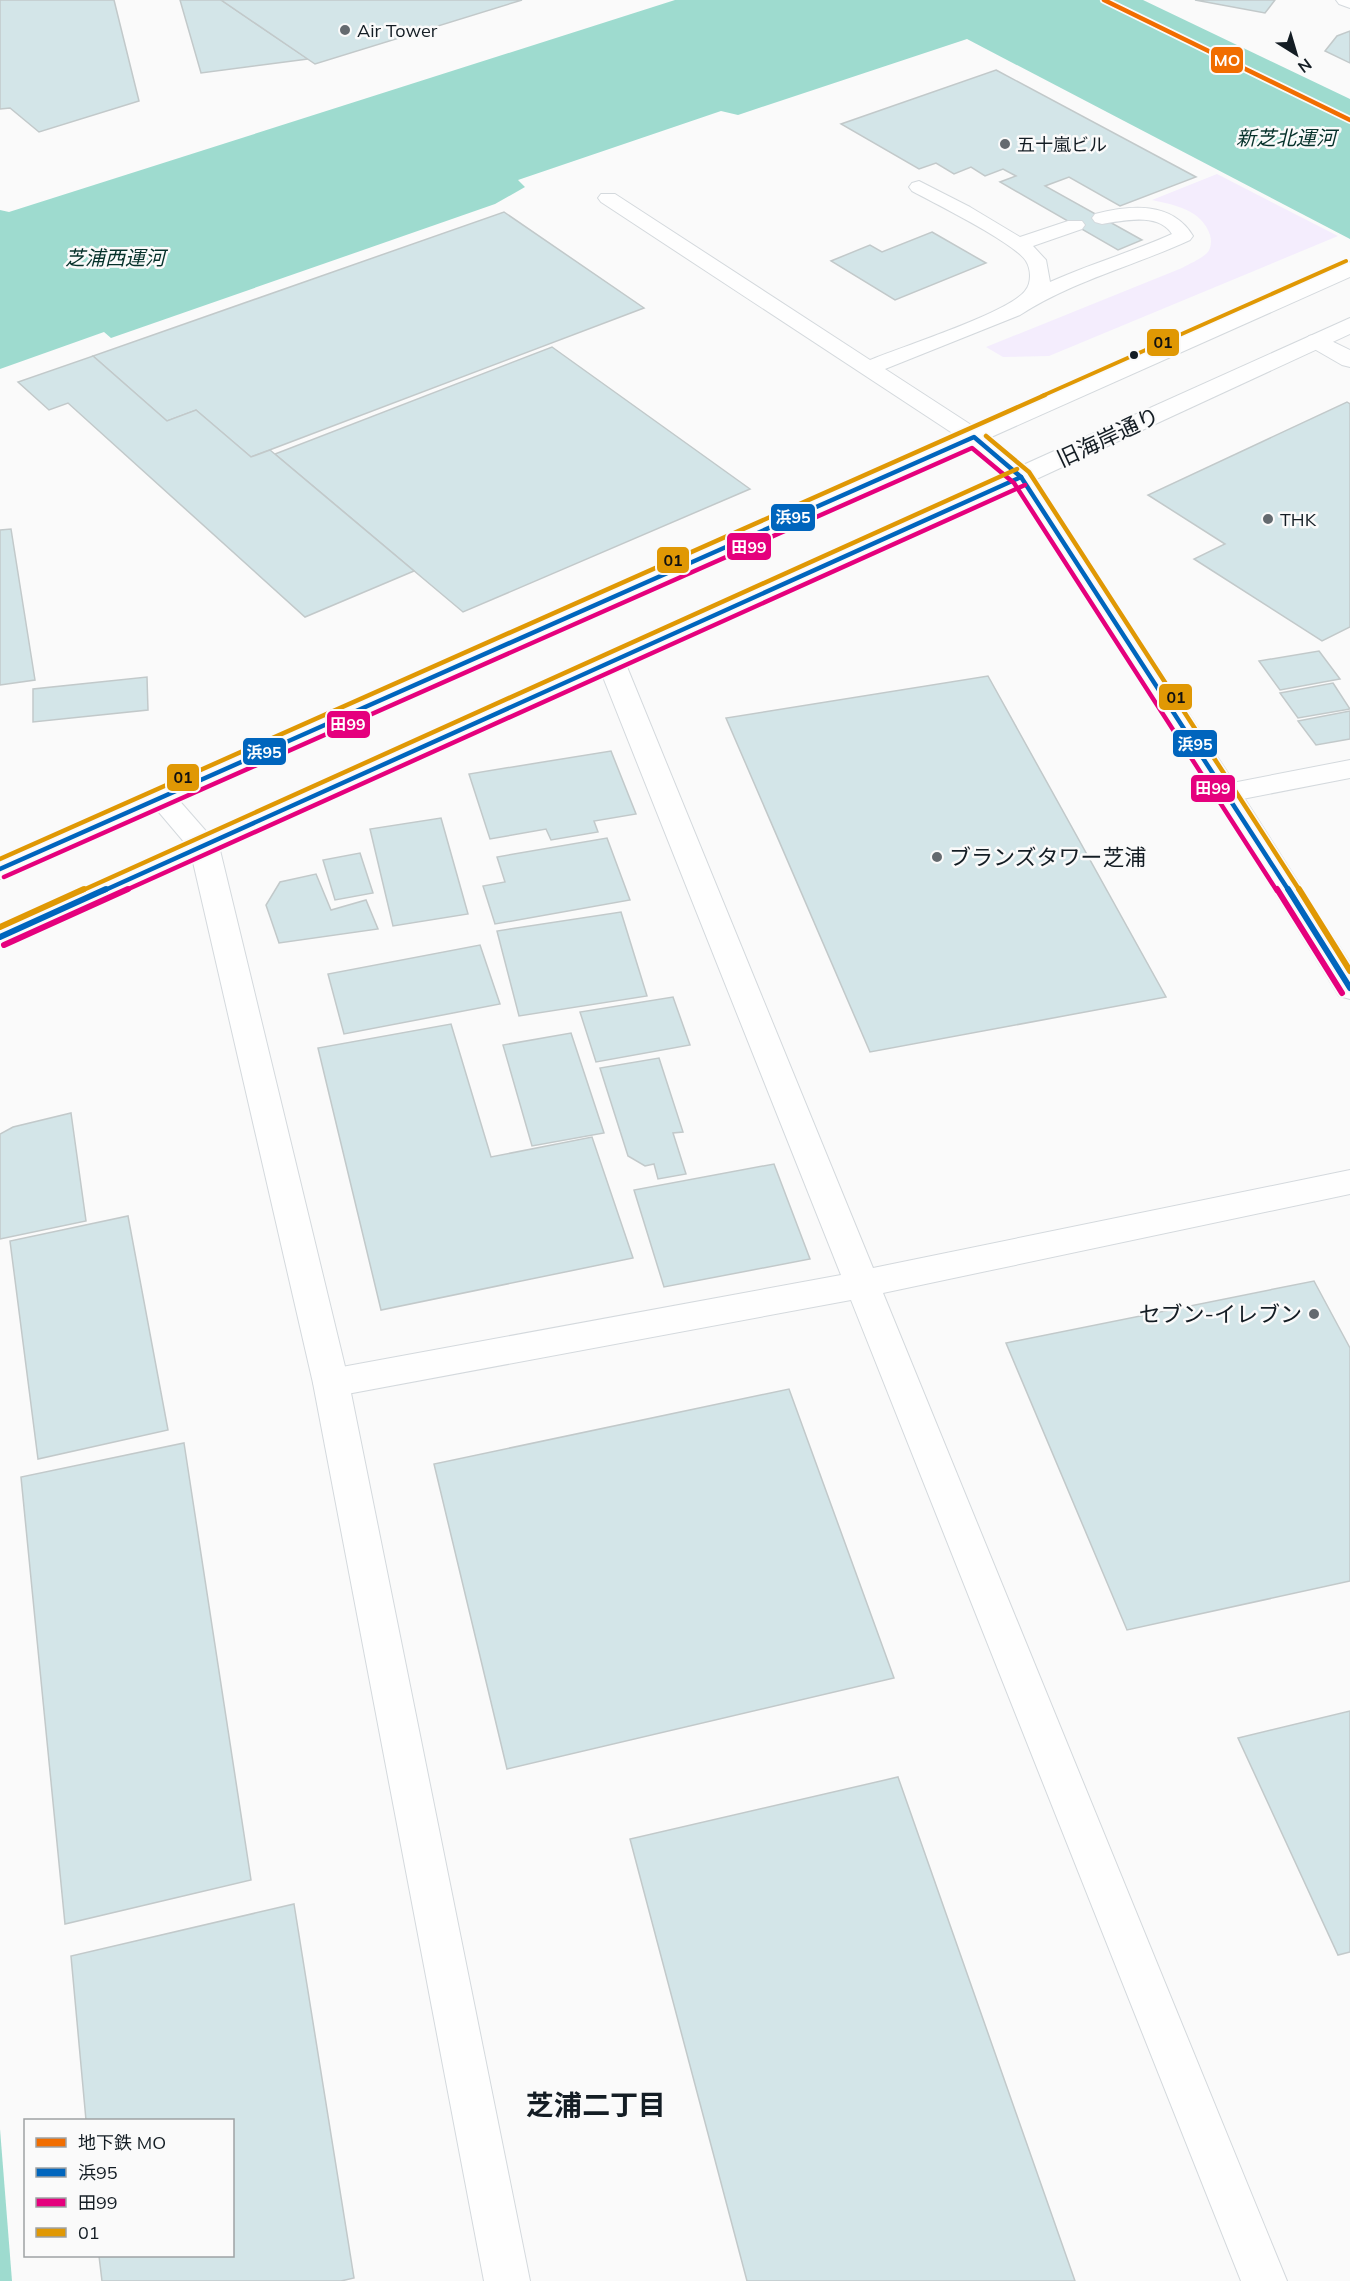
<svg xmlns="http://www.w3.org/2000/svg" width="1350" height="2281" viewBox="0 0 1350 2281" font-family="Mulish,'Noto Sans JP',sans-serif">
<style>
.green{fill:#f4edfd}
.water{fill:#9edbcf}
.building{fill:#d3e5e8;stroke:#c2c9ca;stroke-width:1.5}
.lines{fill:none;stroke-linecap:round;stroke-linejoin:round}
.service-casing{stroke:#d4d9dd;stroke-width:2}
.minor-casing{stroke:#d4d9dd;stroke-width:2}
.tertiary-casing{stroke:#d4d9dd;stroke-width:2}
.primary-casing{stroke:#d4d9dd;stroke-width:2}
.service{fill:#fefefe;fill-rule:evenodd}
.minor{fill:#fefefe;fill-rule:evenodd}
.tertiary{fill:#fefefe;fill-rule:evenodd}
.primary{fill:#fefefe;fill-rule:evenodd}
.bus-1-far1-casing{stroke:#fafafa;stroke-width:8}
.bus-1-casing{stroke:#fafafa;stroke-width:10}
.bus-2-far1-casing{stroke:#fafafa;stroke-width:8}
.bus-2-casing{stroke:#fafafa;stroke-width:10}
.bus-3-far2-casing{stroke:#fafafa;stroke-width:7}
.bus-3-far1-casing{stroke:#fafafa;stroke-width:8}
.bus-3-casing{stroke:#fafafa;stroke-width:10}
.bus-1-far1{stroke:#0065bd;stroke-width:4.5}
.bus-1{stroke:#0065bd;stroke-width:6}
.bus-2-far1{stroke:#e5007d;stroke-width:4.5}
.bus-2{stroke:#e5007d;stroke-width:6}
.bus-3-far2{stroke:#e09804;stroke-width:4}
.bus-3-far1{stroke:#e09804;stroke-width:4.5}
.bus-3{stroke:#e09804;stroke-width:6}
.metro-1-casing{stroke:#fafafa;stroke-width:8}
.metro-1{stroke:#f16d00;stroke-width:4.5}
.poi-dot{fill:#646a6f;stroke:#fafafa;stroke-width:2}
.bus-dot{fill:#141d24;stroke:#fafafa;stroke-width:2}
.labels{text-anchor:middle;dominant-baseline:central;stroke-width:5;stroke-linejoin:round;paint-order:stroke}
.far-poi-label{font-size:18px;fill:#141d24;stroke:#fafafa;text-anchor:start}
.far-water-label{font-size:20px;font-style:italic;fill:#05312a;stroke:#fafafa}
.street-label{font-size:22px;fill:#141d24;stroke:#fafafa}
.poi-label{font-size:22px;fill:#141d24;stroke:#fafafa;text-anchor:start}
.near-neighbourhood-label{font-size:28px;font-weight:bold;fill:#141d24;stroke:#fafafa}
.line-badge{stroke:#fafafa;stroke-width:2}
.badge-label{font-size:16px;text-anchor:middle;font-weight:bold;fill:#fff}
.pale-badge-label{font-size:16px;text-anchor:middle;font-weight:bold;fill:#111}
</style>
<rect width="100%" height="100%" fill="#fafafa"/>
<path class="green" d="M1217,174L1338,236L1049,356L1003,357L986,347L1182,268C1189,264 1201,259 1207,253C1211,249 1212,241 1210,235C1202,210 1175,205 1152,200Z"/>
<g class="water">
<path d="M675,0H1143L1350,99V239L967,39L738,115L721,111L518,180L525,187L495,204L111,338L104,332L0,369V210L9,212Z"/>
<path d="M0,2129L12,2281H0Z"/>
</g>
<g class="building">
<path d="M0,0H114L139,101L39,132L10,108L0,109Z"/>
<path d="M180,0H221L308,59L201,73Z"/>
<path d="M221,0H522L315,64Z"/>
<path d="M1195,0H1275L1265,13Z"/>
<path d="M1350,31V63L1325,51L1337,36Z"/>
<path d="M996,70L1196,177L1120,206L1069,177L1045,186L1142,240L1118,250L1000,182L1016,176L1003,169L985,176L971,167L954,174L936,163L919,169L841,124Z"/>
<path d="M504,212L644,308L251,457L196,410L167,421L93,356Z"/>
<path d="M932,232L986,263L895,300L831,261L870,245L882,252Z"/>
<path d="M552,347L750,489L463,612L275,454Z"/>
<path d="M93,356L167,421L196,410L251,457L270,450L414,571L305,617L68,403L49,410L18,382Z"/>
<path d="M1347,402L1350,404V627L1322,641L1194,559L1225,544L1148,495Z"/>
<path d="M11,529L35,680L0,685V530Z"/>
<path d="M1319,651L1340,679L1280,690L1259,661Z"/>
<path d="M988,676L1166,997L870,1052L726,718Z"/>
<path d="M147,677L148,710L33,722V689Z"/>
<path d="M1333,683L1350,709L1298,718L1280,693Z"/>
<path d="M1350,711V739L1316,745L1298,721Z"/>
<path d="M611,751L636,814L594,821L598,832L551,840L546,829L490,839L469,774Z"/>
<path d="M441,818L468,914L393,926L370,829Z"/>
<path d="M607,838L630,900L495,924L483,886L505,882L497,857Z"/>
<path d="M360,853L373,893L335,900L323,860Z"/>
<path d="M316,874L331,910L366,900L378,929L279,943L266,905L280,882Z"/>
<path d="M621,912L647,996L519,1016L497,931Z"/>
<path d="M480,945L500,1004L344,1034L328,974Z"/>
<path d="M673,997L690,1045L596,1062L580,1012Z"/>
<path d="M451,1024L491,1157L592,1137L633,1258L381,1310L318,1048Z"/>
<path d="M571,1033L604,1133L532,1146L503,1045Z"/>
<path d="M659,1058L683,1132L673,1133L686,1174L658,1179L654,1164L645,1166L628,1156L600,1068Z"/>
<path d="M71,1113L86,1221L0,1239V1134L13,1127Z"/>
<path d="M774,1164L810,1259L664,1287L634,1190Z"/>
<path d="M128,1216L168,1430L38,1459L10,1241Z"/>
<path d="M1314,1281L1350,1348V1581L1127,1630L1006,1343Z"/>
<path d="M789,1389L894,1678L507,1769L434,1464Z"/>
<path d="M184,1443L251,1880L65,1924L21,1477Z"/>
<path d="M1350,1711V1952L1338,1955L1238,1738Z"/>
<path d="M898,1777L1075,2281H747L630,1839Z"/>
<path d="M294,1904L354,2278L341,2281H102L99,2256H232V2120H86L71,1956Z"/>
</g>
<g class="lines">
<defs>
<path id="service" d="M919,181L970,207L1020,237L1068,221H1082L1085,225L1082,229L1033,246L1046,260L1050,282C1090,264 1132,252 1172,234C1158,212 1123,221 1102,224L1095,222L1092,218L1095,214C1130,205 1172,201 1193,236L1190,240C1134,266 1072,281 1020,315L885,369L982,432L985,437L982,442L974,444L966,442L601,202L598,198L601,194H615L870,360C901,347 1008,313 1025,291C1032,283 1031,269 1026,261C1015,243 934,203 912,191L909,187L912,183Z"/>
<g id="minor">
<path d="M611,654L621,656L625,662L873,1268L1350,1170V1194L883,1293L1287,2281H1241L851,1300L331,1397L318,1393L313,1383L318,1373L331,1369L841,1275L597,662L601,656Z"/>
<path d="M1350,760V778L1227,802L1217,799L1213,793L1217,787L1227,784Z"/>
</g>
<g id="tertiary">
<path d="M1336,0H1350V8L1339,4Z"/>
<path d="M1317,334L1350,350V367L1342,365L1309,346L1305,341L1309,336Z"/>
<path d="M974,430L983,432L1030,472L1241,793L1350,963V999L1339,996L1213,793L1012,482L962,437L965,432Z"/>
<path d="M160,788L170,790L219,846L349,1383L530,2281H484L313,1383L190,849L146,797L150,790Z"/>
</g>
<g id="primary">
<path d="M1350,262V277L0,879V857Z"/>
<path d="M1350,318V334L1030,482L0,947V925Z"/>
</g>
</defs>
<use href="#service" class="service-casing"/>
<use href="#minor" class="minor-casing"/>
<use href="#tertiary" class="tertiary-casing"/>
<use href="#primary" class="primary-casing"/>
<use href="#service" class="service"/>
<use href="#minor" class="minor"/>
<use href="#tertiary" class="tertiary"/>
<use href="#primary" class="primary"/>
<defs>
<g id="bus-1-far1">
<path d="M0,869L974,437L1021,477L1289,891"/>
<path d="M103,891L1021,477"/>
</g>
<g id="bus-1">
<path d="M1288,889L1350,988"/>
<path d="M0,937L106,889"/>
</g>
<g id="bus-2-far1">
<path d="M4,877L972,448L1014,483L1277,891"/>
<path d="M124,891L1025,485"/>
</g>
<g id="bus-2">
<path d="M1277,889L1342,993"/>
<path d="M4,945L128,889"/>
</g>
<path id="bus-3-far2" d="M1042,396L1346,261"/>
<g id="bus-3-far1">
<path d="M986,436L1029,472L1300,891"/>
<path d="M0,859L1045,395"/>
<path d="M81,891L1017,469"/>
</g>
<g id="bus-3">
<path d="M1299,889L1350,971"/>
<path d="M0,927L84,889"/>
</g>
</defs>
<use href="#bus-1-far1" class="bus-1-far1-casing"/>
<use href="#bus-1" class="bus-1-casing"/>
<use href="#bus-2-far1" class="bus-2-far1-casing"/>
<use href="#bus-2" class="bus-2-casing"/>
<use href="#bus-3-far2" class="bus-3-far2-casing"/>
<use href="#bus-3-far1" class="bus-3-far1-casing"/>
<use href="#bus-3" class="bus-3-casing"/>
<use href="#bus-1-far1" class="bus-1-far1"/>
<use href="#bus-1" class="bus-1"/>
<use href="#bus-2-far1" class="bus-2-far1"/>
<use href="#bus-2" class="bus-2"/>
<use href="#bus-3-far2" class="bus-3-far2"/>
<use href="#bus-3-far1" class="bus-3-far1"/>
<use href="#bus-3" class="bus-3"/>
<defs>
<path id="metro-1" d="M1104,0L1350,120"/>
</defs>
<use href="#metro-1" class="metro-1-casing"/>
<use href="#metro-1" class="metro-1"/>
</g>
<g class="poi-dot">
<circle cx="345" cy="30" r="6"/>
<circle cx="1005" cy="144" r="6"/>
<circle cx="1268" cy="519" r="6"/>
<circle cx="937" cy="857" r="6"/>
<circle cx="1314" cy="1314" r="6"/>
</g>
<circle class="bus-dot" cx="1134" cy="355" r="5"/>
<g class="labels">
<g class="far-poi-label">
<text x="357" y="30">Air Tower</text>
<text x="1017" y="144">五十嵐ビル</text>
<text x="1280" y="519">THK</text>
</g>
<g class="far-water-label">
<text x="1286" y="137">新芝北運河</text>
<text x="115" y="257">芝浦西運河</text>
</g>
<g class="street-label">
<text transform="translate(1108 437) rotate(-25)">旧海岸通り</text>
</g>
<g class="poi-label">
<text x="949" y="857">ブランズタワー芝浦</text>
<text x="1302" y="1314" text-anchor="end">セブン-イレブン</text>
</g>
<g class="near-neighbourhood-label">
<text x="596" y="2104">芝浦二丁目</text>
</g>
</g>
<g class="line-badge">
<rect x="1210" y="46" width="34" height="28" rx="6" fill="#f16d00"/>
<rect x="1146" y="328" width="34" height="29" rx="6" fill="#e09804"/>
<rect x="770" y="503" width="46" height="29" rx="6" fill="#0065bd"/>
<rect x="726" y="532" width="46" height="29" rx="6" fill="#e5007d"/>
<rect x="656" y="546" width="34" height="28" rx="6" fill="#e09804"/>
<rect x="1158" y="683" width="35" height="28" rx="6" fill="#e09804"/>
<rect x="326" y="710" width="45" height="29" rx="6" fill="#e5007d"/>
<rect x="1172" y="729" width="46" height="29" rx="6" fill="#0065bd"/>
<rect x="242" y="737" width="45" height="29" rx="6" fill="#0065bd"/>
<rect x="166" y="763" width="34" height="29" rx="6" fill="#e09804"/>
<rect x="1190" y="774" width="46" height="29" rx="6" fill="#e5007d"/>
</g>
<g class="badge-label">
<text x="1227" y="66">MO</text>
<text x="793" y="523">浜95</text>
<text x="749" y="553">田99</text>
<text x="348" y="730">田99</text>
<text x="1195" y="750">浜95</text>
<text x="264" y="758">浜95</text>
<text x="1213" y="794">田99</text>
</g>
<g class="pale-badge-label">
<text x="1163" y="348">01</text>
<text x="673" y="566">01</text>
<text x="1176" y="703">01</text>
<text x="183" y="783">01</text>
</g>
<rect x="24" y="2119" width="210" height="138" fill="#fafafa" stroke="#9ea2a4" stroke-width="1.5"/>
<rect x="36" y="2138" width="30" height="9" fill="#f16d00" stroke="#9ea2a4" stroke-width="1.5"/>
<text x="78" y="2149" font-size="18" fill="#141d24">地下鉄 MO</text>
<rect x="36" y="2168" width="30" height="9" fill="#0065bd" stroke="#9ea2a4" stroke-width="1.5"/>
<text x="78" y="2179" font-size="18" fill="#141d24">浜95</text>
<rect x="36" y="2198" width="30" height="9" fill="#e5007d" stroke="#9ea2a4" stroke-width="1.5"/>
<text x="78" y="2209" font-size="18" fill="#141d24">田99</text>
<rect x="36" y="2228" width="30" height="9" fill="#e09804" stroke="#9ea2a4" stroke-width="1.5"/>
<text x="78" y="2239" font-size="18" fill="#141d24">01</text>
<g transform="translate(1296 54) rotate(143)" stroke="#fafafa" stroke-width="4.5" paint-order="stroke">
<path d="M0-4.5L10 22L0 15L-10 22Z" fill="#141d24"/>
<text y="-9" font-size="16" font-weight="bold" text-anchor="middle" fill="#141d24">N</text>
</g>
</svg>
